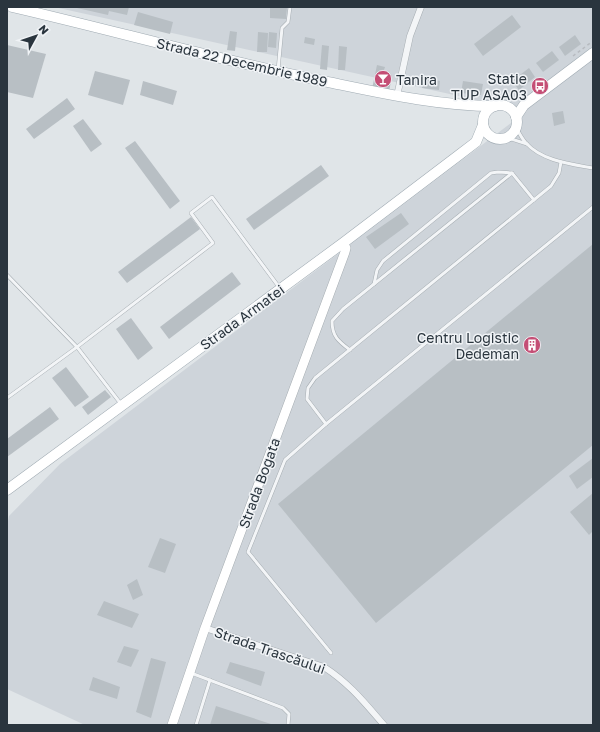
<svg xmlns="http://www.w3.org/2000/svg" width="600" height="732" viewBox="0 0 600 732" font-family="'Golos Text',sans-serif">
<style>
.built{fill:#ced4da}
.building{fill:#b8bfc4}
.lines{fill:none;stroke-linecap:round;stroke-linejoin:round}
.service-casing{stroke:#a6adb2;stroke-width:4}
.minor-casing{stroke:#a6adb2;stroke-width:7}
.secondary-casing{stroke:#a6adb2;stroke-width:10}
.primary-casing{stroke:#a0abb3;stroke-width:11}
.path{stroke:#b7bbc0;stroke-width:1.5;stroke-dasharray:3 3;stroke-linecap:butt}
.service{stroke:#f3f5f7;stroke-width:3}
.minor{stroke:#f3f5f7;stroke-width:6}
.secondary{stroke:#fff;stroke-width:9}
.primary{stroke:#fff;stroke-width:10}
.labels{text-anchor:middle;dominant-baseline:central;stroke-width:3;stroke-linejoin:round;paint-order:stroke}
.street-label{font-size:14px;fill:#2a353e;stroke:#f0f3f6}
.poi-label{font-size:14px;fill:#2a353e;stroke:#f0f3f6;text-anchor:end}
</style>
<rect width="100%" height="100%" fill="#e0e5e8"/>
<path class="built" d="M54,7H593V725H85L7,689V526L9,516L60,464L527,111Z"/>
<g class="building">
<path d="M77,7H129L127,15L109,11L108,15L77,8Z"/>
<path d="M270,7H287L286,19L270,18Z"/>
<path d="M138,12L173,22L170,34L134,25Z"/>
<path d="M512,15L521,27L483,56L474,44Z"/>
<path d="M230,31L237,32L235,51L227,50Z"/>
<path d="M258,32L268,33L267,52H257Z"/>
<path d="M269,32L277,33L276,48L268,47Z"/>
<path d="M575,35L581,44L565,56L559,47Z"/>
<path d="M305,37L315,39L314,45L304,43Z"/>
<path d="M7,45L46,54L33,98L7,92Z"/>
<path d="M322,45L329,46L327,70L320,69Z"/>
<path d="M339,46L347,47L345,70H338Z"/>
<path d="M552,51L559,60L543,72L536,63Z"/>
<path d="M377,65L385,67L383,73L392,75L389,92L372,89Z"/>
<path d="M529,68L535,77L519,90L512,81Z"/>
<path d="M95,71L130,80L123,105L88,95Z"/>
<path d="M423,78L440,81L439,90L422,88Z"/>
<path d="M143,81L177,91L173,105L140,95Z"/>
<path d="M463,81L483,84L481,95L461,93Z"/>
<path d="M67,98L75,109L34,139L26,129Z"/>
<path d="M563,111L565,123L554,126L552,113Z"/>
<path d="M83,119L102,144L91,152L73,126Z"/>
<path d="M135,141L180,201L170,209L125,148Z"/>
<path d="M321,165L329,176L254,230L246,219Z"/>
<path d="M401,213L409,224L375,249L366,237Z"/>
<path d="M191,217L200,229L127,283L118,272Z"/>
<path d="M593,244V445L376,623L278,504Z"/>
<path d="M232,272L241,284L169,339L160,327Z"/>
<path d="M131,318L153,348L138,360L116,329Z"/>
<path d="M66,367L89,397L75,407L52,378Z"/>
<path d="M105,390L111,397L88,415L82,407Z"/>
<path d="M50,407L59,419L7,457V439Z"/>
<path d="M593,458V477L577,489L569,476Z"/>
<path d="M593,493V531L589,535L570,512Z"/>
<path d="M160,538L176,544L165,573L148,567Z"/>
<path d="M137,579L143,595L133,600L127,585Z"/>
<path d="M104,601L139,614L132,628L97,615Z"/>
<path d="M124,646L139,650L131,667L117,662Z"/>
<path d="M151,658L166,662L151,718L136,712Z"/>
<path d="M230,662L265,672L261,686L226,673Z"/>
<path d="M93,677L120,687L117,699L89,690Z"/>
<path d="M216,706L274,725H210Z"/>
</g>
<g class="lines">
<defs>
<g id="service">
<path d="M278,70L282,28L288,22L290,7"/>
<path d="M516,127C519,133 522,139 526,143C542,161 571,164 593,168"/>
<path d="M508,138L527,144"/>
<path d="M7,275L77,347L121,404"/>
<path d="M374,284L377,270L383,261L491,173L498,172L512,173L534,200"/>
<path d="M350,350C338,341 332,336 332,321L343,309L512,173"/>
<path d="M7,398L77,347L213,243L191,213L212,197L279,287"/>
<path d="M326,424L307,399L308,388L315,378L551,186L559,173L561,162"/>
<path d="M331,653L248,552L285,460L326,424L593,207"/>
<path d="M191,673L283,708L289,714L288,725"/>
<path d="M196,725L210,680"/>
</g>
<g id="minor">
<path d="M397,96L410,36L421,7"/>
<path d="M205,628L324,667C350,684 364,702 384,725"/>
</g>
<path id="secondary" d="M172,725L205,628L345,252L346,248L343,243"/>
<g id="primary">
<path d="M12,7C120,32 225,62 333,83C386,94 441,106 495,106"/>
<circle cx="500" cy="122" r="17"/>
<path d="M516,117L524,105L593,53"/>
<path d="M7,490L343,243L459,155L476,142L483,125"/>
</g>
</defs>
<use href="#service" class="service-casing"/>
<use href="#minor" class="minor-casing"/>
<use href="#secondary" class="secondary-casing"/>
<use href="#primary" class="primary-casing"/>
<path class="path" d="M573,56L593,41"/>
<use href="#service" class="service"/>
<use href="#minor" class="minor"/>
<use href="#secondary" class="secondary"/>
<use href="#primary" class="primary"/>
</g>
<defs>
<symbol id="bar-disc" viewBox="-11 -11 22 22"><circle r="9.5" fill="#c44e75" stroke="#f0f3f6"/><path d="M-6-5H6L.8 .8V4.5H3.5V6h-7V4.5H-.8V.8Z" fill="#fff"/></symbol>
<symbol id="bus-disc" viewBox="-11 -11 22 22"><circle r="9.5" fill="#c44e75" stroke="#f0f3f6"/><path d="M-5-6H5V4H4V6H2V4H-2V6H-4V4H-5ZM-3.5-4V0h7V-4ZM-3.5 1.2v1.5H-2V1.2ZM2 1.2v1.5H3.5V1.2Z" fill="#fff"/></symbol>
<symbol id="building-disc" viewBox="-11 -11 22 22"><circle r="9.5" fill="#c44e75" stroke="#f0f3f6"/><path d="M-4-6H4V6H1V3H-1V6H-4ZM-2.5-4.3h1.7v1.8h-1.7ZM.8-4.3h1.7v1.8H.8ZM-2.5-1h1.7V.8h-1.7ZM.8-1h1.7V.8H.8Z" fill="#fff"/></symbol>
</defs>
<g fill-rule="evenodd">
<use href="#bar-disc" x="373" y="69" width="20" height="20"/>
<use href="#bus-disc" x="530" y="76" width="20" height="20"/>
<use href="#building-disc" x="522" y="335" width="20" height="20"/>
</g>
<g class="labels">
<g class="street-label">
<text transform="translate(242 62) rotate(13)">Strada 22 Decembrie 1989</text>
<text transform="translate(242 317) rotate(-36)">Strada Armatei</text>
<text transform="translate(259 483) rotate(-70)">Strada Bogata</text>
<text transform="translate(270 650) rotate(19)">Strada Trascăului</text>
</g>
<g class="poi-label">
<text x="527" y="78">Statie<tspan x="527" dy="16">TUP ASA03</tspan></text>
<text x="396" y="79" text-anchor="start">Tanira</text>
<text x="519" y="337">Centru Logistic<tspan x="519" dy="16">Dedeman</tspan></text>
</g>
</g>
<rect width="600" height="732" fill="none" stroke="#2a353e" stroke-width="16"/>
<g transform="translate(36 36) rotate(50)" stroke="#f0f3f6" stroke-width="3" paint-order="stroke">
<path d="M0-3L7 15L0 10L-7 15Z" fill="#2a353e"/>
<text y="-6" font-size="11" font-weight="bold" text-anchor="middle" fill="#2a353e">N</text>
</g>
</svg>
